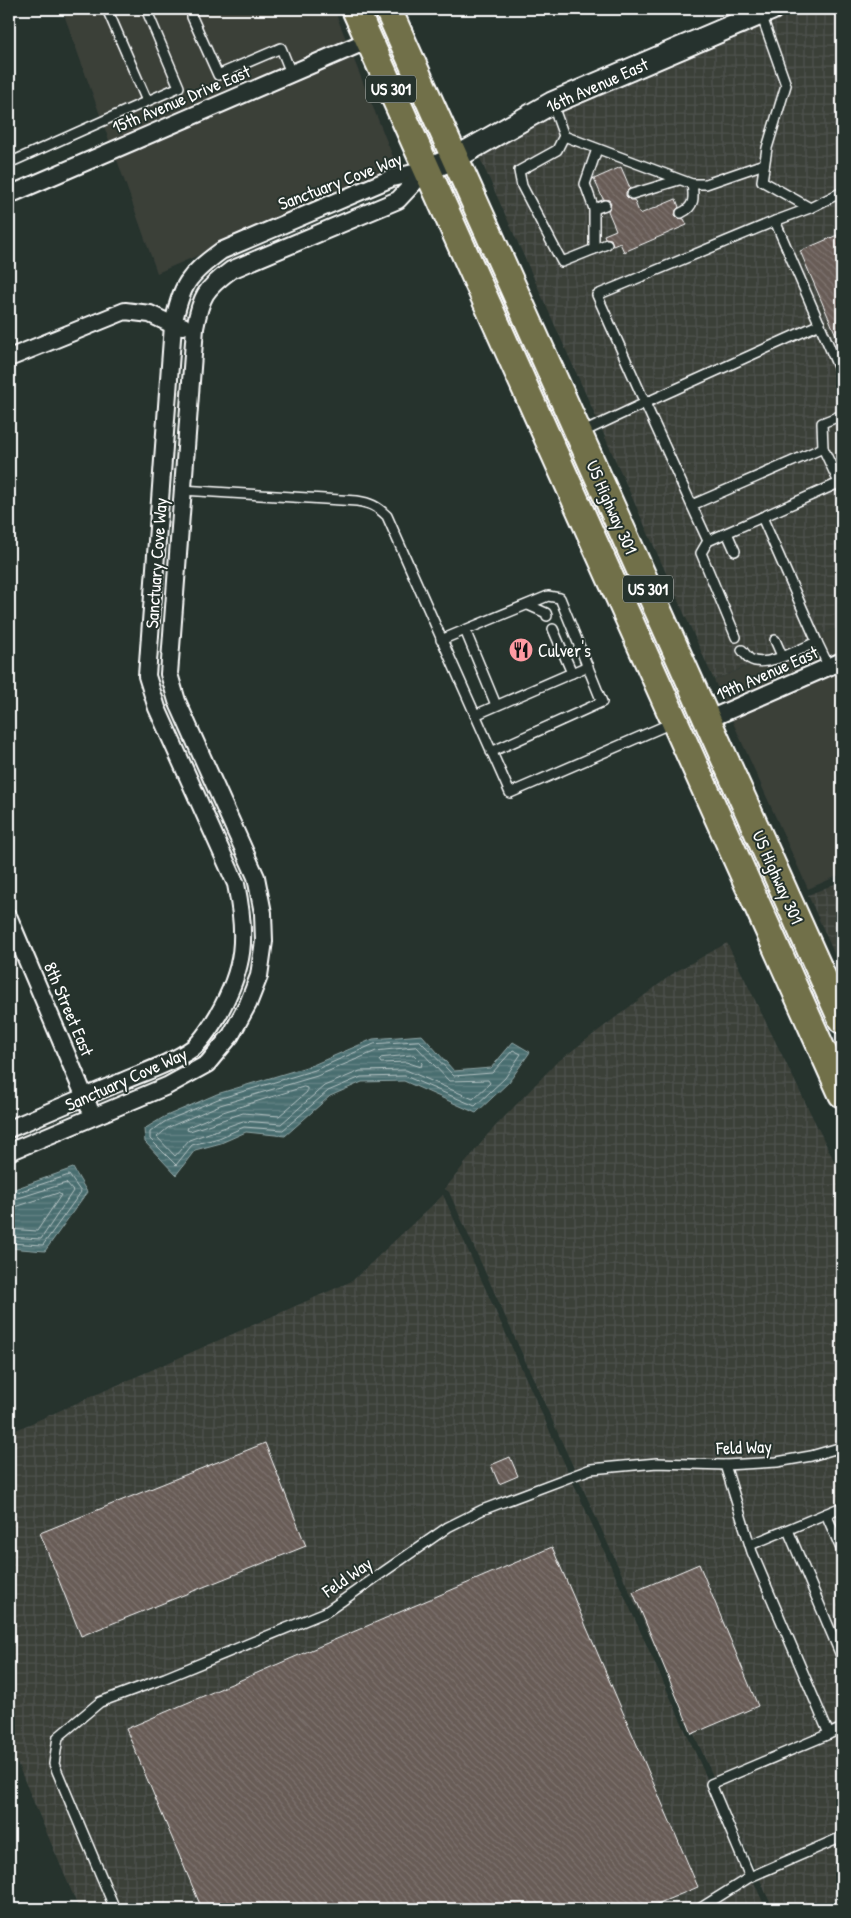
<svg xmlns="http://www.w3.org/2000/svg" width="851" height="1918" viewBox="0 0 851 1918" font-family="'Patrick Hand',sans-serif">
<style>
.built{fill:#3a3f39}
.industrial{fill:url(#industrial-grid)}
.water{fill:url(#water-rules);stroke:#92a8a9}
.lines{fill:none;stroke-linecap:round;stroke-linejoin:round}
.shore{stroke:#b7c5c6;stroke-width:1}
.building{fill:url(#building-back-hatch);stroke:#fff}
.service-casing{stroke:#fff;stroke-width:12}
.minor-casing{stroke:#fff;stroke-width:20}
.tertiary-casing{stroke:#fff;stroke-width:25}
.primary-casing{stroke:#fff;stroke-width:30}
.service{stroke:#26332d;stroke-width:9}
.minor{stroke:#26332d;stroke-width:16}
.tertiary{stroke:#26332d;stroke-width:21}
.primary{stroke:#71704a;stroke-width:26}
.labels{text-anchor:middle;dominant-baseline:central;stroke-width:4;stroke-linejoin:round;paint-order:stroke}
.shield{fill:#26332d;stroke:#bec2c0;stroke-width:1}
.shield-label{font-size:16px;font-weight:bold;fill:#fff}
.street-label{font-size:18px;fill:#fff;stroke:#26332d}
.poi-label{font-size:18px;fill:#fff;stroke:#26332d;text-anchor:start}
</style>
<defs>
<pattern id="industrial-grid" width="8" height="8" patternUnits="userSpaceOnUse" patternTransform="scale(1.25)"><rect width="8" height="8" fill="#3a3f39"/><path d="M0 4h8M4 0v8" fill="none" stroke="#4e524d"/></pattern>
<pattern id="water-rules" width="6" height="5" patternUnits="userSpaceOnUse" patternTransform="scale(1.25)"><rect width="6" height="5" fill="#4a6e70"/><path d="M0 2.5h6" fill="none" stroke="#658485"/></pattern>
<pattern id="building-back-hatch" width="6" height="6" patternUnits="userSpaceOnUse" patternTransform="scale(1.25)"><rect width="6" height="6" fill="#675b56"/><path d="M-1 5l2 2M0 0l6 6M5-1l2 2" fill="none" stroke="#7e746f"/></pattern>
</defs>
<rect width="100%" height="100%" fill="#26332d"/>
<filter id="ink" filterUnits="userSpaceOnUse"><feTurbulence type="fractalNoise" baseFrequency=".02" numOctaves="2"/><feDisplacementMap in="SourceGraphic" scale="10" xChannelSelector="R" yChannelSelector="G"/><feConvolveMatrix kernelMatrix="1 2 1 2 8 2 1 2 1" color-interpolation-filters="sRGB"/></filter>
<g filter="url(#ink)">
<g class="built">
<path d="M62,9H334L347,42L110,143Z"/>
<path d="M352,55L398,169L157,273L116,157Z"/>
<path d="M842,426V484L823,434Z"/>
<path d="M842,626V653L725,704L714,680Z"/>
<path d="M842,669V874L808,889L731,718Z"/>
</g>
<g class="industrial">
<path d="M790,9H842V426L823,434L842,484V626L714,680L478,154L531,124Z"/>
<path d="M842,881V971L808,895Z"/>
<path d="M727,943L842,1177V1897L815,1909H773L449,1192L445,1189L488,1134L556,1063L675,972Z"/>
<path d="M443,1195L766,1909H79L9,1744V1433L352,1281Z"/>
</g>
<g class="water">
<path d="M422,1035L454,1071L491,1068L513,1042L530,1052L509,1082L476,1113L404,1081L362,1082L330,1096L285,1136L246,1132L221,1143L195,1150L176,1175L145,1142L144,1129L164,1117L217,1094L313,1065L373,1039Z"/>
<path d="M73,1168L87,1192L45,1251L9,1248V1191Z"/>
</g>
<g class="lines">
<g class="shore">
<path d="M420,1041L454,1076L492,1073L513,1050L521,1054L505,1078L475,1106L405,1076L361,1077L328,1091L283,1130L244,1127L219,1138L192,1145L176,1165L150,1139V1132L166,1121L218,1099L315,1070L374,1044Z"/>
<path d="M417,1047L449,1081L488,1080L490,1083L473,1099L406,1070L360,1071L324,1086L281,1124L243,1121L189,1140L175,1156L157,1137L169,1127L220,1105L317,1076L376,1051Z"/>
<path d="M414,1055L422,1063L421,1067L406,1062L381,1063L379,1060L381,1058Z"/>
<path d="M304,1087L307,1088V1092L279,1116L243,1113L190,1131L187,1130L188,1127L223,1112Z"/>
<path d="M9,1195L69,1175L81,1192L43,1245L9,1243"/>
<path d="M9,1201L66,1183L73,1191L41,1239L9,1237"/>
<path d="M9,1209L58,1193L61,1195L37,1231L9,1229"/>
</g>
</g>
<g class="building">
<path d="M621,167L630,188L626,192V196L630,200H634L640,214L676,199L679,207L676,210L675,215L678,218L684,219L687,225L624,252L620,243L613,246L611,239L605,238L604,235L616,230L608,211L611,203L609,200L603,199L594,179Z"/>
<path d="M842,233V349L800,251Z"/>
<path d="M265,1443L306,1546L81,1636L40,1533Z"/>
<path d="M510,1457L518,1476L499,1484L491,1465Z"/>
<path d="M552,1547L698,1887L645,1909H202L126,1729Z"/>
<path d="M699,1564L758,1706L692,1734L633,1592Z"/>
</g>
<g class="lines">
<defs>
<g id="service">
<path d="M107,9L147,101"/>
<path d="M761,14L786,85L767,148L762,181L810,208"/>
<path d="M192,17L218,75L281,48L291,73"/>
<path d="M552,103L564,136L557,150L519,171L522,186L562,262L607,244"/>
<path d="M564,136L692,184H706L764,164"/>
<path d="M9,163L179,87L146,9"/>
<path d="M842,192L810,208L775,221L842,376"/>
<path d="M632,194L679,180"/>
<path d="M594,209L605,205"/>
<path d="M681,213C695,207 694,197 692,184"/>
<path d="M594,249V209L585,184L597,149"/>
<path d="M842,415L822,423L823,448L842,489"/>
<path d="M581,433L645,403L597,295L775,221"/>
<path d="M182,490L357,501C370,503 377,506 387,516L510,793L674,722"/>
<path d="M692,505L823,448"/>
<path d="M727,533L735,551"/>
<path d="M708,541L645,403L820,324"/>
<path d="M528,605L546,613L547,616"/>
<path d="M553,629L572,673"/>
<path d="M736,637L701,553L708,541L839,483"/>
<path d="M441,640L465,630"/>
<path d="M775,640L782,656"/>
<path d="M817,642L829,667"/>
<path d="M742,650C744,652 747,657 750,659C766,669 801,648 817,642L762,517"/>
<path d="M475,715L588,666"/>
<path d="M491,752L602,702L560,598L548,596L465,630L496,705"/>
<path d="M826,1514L842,1551"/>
<path d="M788,1530L842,1658"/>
<path d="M750,1545L842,1507"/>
<path d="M829,1734L842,1728"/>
<path d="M750,1877L842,1837"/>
<path d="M115,1909L54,1764L58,1737L100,1702L165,1678L326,1612L448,1527L482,1510L591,1469L657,1463L725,1465L777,1462L811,1456L842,1447"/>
<path d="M699,1909L750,1877L711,1784L829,1734L752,1552L725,1465"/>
</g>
<g id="minor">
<path d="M9,195L369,40"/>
<path d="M9,358L125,311L150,314L173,325L183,326"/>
<path d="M707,720L842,661"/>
<path d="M9,918L89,1107"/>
<path d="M9,1129C46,1113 83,1097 121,1082C144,1072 172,1063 193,1048C202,1041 212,1025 218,1015C245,967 247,937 236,884L157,708L147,676L173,325C182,284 187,276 221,251L392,178L426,170"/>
<path d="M9,1152L167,1086L207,1064L231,1035L248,1004L259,976L264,941L263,913L256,877L177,701L169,674L195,328C201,296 205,289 231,270L398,200L426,170"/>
</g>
<path id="tertiary" d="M426,170L455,158L552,103L772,9"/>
<g id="primary">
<path d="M355,9L842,1094"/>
<path d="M388,9L842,1020"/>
</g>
</defs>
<use href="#service" class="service-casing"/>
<use href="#minor" class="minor-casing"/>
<use href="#tertiary" class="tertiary-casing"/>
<use href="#primary" class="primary-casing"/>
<use href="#service" class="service"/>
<use href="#minor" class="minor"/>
<use href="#tertiary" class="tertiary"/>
<use href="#primary" class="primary"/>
</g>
</g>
<defs>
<symbol id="restaurant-disc" viewBox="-11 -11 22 22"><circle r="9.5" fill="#ff9aa2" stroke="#26332d"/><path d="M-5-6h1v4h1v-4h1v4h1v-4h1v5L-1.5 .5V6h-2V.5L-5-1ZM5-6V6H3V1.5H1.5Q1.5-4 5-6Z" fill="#111"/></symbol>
</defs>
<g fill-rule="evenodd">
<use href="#restaurant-disc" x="507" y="636" width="28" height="28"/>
</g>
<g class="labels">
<g class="shield">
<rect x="366" y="75.5" width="50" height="27" rx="4"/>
<rect x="623" y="575.5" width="50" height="27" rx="4"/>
</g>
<g class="shield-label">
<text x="391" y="89">US 301</text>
<text x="648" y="589">US 301</text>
</g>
<g class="street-label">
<text transform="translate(597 85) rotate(-24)">16th Avenue East</text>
<text transform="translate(181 99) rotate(-23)">15th Avenue Drive East</text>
<text transform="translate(340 181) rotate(-21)">Sanctuary Cove Way</text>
<text transform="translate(612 507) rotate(66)">US Highway 301</text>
<text transform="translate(156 563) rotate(-86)">Sanctuary Cove Way</text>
<text transform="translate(767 673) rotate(-24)">19th Avenue East</text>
<text transform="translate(778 877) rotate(66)">US Highway 301</text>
<text transform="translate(69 1009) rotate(67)">8th Street East</text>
<text transform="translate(126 1079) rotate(-24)">Sanctuary Cove Way</text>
<text transform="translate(744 1447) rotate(-2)">Feld Way</text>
<text transform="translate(347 1577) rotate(-35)">Feld Way</text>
</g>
<g class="poi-label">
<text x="538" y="650">Culver's</text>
</g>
</g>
<rect width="851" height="1918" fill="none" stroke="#26332d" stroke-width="30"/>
<rect x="15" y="15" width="821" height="1888" fill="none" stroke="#fff" stroke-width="2" filter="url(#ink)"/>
</svg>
